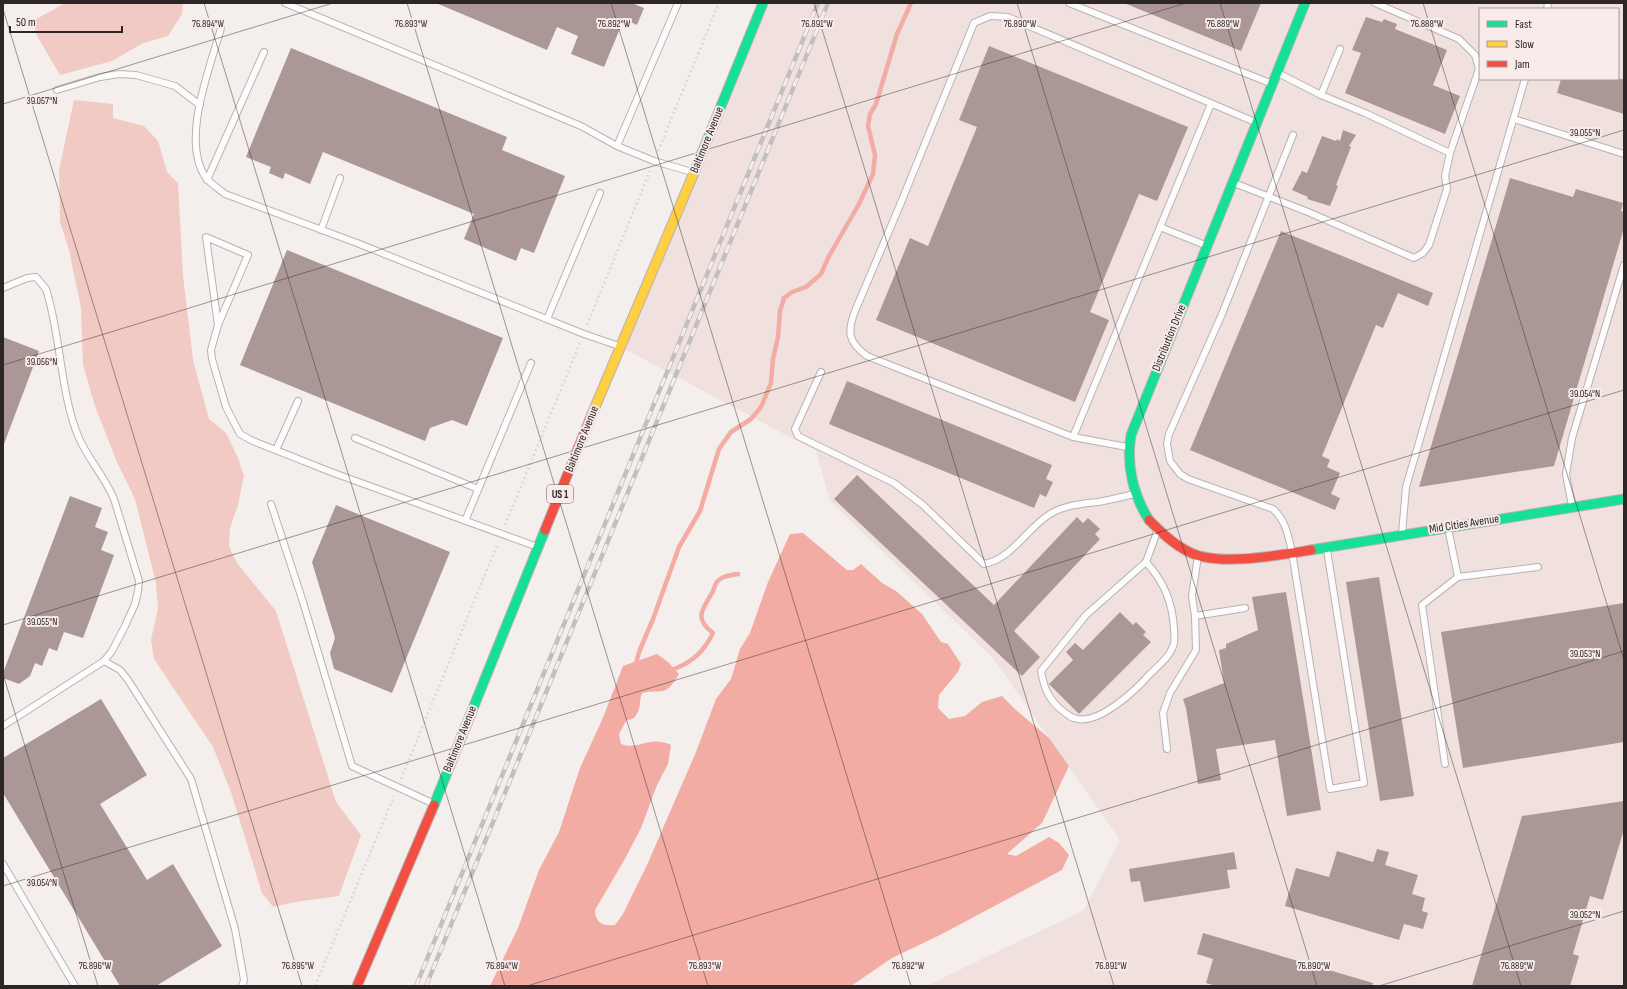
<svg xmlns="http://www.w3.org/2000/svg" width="1627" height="989" viewBox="0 0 1627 989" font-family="'Sofia Sans Condensed',sans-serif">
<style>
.built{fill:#f0e1df;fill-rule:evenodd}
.green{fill:#f2cac4}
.water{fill:#f2aca4}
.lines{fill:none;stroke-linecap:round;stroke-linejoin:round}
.stream{stroke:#f2aca4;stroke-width:4.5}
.building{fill:#ab9896}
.lane-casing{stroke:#b8b3b2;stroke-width:8}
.fast-casing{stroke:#b8b3b2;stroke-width:11}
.slow-casing{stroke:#b8b3b2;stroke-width:11}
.jam-casing{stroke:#b8b3b2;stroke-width:11}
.path{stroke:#dbd9d8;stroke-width:2.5;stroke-dasharray:2 3;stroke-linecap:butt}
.lane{stroke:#fdfcfc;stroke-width:6}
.fast{stroke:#16e098;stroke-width:9}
.slow{stroke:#ffcf43;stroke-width:9}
.jam{stroke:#f24e42;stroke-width:9}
.rail-casing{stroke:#c1bfbf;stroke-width:4.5}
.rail{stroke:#f8ebe9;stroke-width:3;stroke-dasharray:9;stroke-linecap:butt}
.ticks{fill:none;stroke:#2c2726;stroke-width:1;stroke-opacity:0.45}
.labels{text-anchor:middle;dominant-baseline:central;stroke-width:4;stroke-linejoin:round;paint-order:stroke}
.shield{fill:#f8ebe9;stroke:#696260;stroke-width:1}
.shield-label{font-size:11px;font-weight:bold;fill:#2c2726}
.street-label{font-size:12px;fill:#2c2726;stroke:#f8ebe9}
.ticks-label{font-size:10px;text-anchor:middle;fill:#2c2726;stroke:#f8ebe9;stroke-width:4;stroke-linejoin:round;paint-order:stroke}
</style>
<rect width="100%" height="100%" fill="#f4eeec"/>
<path class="built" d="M757,3H1624V986H926L1084,910L1120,840L993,658L830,501L816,451L619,346ZM1480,9H1618V79H1480Z"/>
<g class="green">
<path d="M65,3H183L182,14L168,36L143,43L112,61L60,75L37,36L33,21Z"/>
<path d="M74,100L113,104V118L144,126L158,141L167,172L178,183L183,276L193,360L209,419L226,433L238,458L244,476L238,505L230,528L229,546L237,563L276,611L336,802L361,835L339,896L295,902L273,907L262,893L231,792L213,747L154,659L151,640L158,609L156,583L135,499L116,460L95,406L83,365L81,308L69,250L60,222L59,170Z"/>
</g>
<path class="water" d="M803,533L847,570H853L861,564L882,583L896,591L922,614L941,642L948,644L961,664L958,672L939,695L938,708L949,719L965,716L982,702L1002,696L1016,710L1049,738L1069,766L1042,823L1007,854L1016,856L1049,837L1059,843L1069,855L1062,870L942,934L892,958L851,986H490L518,928L539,870L559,832L580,768L602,720L623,666L657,654L668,662L679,674C664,699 663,688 642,693C638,703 643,707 634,718L626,721L619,734L621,744C640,751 647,735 671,745L668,764L657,785L641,828L626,857L595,910C595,923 603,926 615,925L623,914L647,865L696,752L716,699L731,679L740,649L750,633L768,582L790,534Z"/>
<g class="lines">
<g class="stream">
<path d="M635,667L639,652L653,619L679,547L700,511L719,449L731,432L751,419L761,407L771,383L773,359L778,337L780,311L784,298L792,292L806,287L821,274L829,256L859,204L873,174L875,155L868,126L870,114L876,104L897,34L911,3"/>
<path d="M674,669C693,662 704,651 713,633C693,618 703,609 712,593C715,588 714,583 720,579C724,576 732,575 738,574"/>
</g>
</g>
<g class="building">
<path d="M436,3H632L644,8L637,25L624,19L604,67L571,54L578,36L557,27L547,50Z"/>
<path d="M1124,3H1261L1241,51Z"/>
<path d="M1366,17L1382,22L1384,19L1397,24L1395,29L1447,50L1433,85L1460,96L1445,134L1345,93L1361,53L1352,50Z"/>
<path d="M989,46L1188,127L1157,201L1139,194L1090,312L1109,320L1075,402L876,320L910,238L928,246L977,127L959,120Z"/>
<path d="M291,48L507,137L502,150L565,176L534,253L521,248L516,261L464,239L474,214L323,152L310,184L285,173L283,179L269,173L271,167L246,157Z"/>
<path d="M1561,79H1624V114L1557,93Z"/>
<path d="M1343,130L1356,135L1349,146L1351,147L1336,185L1338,186L1330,206L1307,199L1308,197L1292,190L1302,171L1307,173L1322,136L1336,141L1337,139L1340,141Z"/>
<path d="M1510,178L1573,197L1576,189L1623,203L1621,211L1624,212V228L1554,466L1419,487Z"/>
<path d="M1281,231L1433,293L1428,306L1398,293L1383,328L1376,325L1322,456L1330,460L1327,467L1340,473L1331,494L1340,498L1335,510L1190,450Z"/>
<path d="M287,250L503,338L467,426L452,420L430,428L425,441L240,365Z"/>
<path d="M3,337L39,351L4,444H3Z"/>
<path d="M847,381L1052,465L1046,479L1053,482L1046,497L1040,494L1034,508L829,424Z"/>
<path d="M857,475L994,605L1077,517L1083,523L1088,518L1100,529L1095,534L1100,539L1014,631L1040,657L1022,676L834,499Z"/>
<path d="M70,496L102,508L95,527L108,532L101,550L114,555L83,638L64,632L57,651L49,648L42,666L35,663L30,676L19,684L3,678V673Z"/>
<path d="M336,505L450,552L392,693L334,669L330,653L335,638L312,562Z"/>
<path d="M1379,577L1414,796L1380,801L1346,582Z"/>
<path d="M1286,592L1321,810L1287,816L1275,740L1216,749L1221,780L1198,784L1186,708L1183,699L1224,683L1219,650L1226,648V644L1258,630L1252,597Z"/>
<path d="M1624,603V742L1463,768L1441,632Z"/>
<path d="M1120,612L1133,625L1136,622L1146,632L1143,635L1151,642L1079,714L1049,684L1073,660L1066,652L1075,643L1083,650Z"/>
<path d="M101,699L147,775L100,804L147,880L173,864L222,946L156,986H120L3,793V758Z"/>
<path d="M1624,801V829L1603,900L1590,896L1573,954L1579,956L1570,986H1472L1522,816Z"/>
<path d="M1377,849L1389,852L1385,865L1418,875L1412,894L1425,898L1422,911L1428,913L1423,929L1404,924L1399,940L1285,906L1296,868L1329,877L1337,851L1373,862Z"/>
<path d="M1234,852L1237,869L1227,870L1230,888L1144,902L1140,881L1131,882L1129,869Z"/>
<path d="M1203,933L1373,983L1372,986H1216L1206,983L1213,959L1197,954Z"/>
</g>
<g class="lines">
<defs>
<g id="lane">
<path d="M285,3L581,126L617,146L654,161L692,172"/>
<path d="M1069,3L1270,83"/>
<path d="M1547,9L1548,3"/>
<path d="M221,28C210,68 180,141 206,178C211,184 219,189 225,194L357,243L584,334L616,345"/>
<path d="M1278,73L1321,95L1340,49"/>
<path d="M57,90L100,77L119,74L136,75L175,86L200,105"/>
<path d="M1321,95L1365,113L1450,153"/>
<path d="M1514,119L1624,154"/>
<path d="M1293,135L1222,314L1169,434L1167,444L1170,461L1180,474L1188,479L1273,509C1286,521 1288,535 1292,552L1330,789L1364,783L1327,550"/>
<path d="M617,146L678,3"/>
<path d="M207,180L264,52"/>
<path d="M1234,183L1308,212L1414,258L1423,253L1429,245L1447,189L1445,176L1450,153L1479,69L1475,55L1459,39L1375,3"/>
<path d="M1160,227L1205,245"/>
<path d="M321,230L340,178"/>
<path d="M206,237L248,255L218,325Z"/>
<path d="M3,288L27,278L36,277L46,289C61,335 60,394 79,438C88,459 105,477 114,499L139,581L138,591L135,604L125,626L112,651L104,661L3,726"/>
<path d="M547,319L600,193"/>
<path d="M218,325L211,350L212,359L226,407L240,434L253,441L331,472L535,546"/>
<path d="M821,372L795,429L798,436L894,483L923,505L984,564C1012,559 1027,528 1050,514C1065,505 1081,504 1098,502C1110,500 1122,497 1134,494"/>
<path d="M1073,437L1211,104"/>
<path d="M355,438L478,489"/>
<path d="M1127,447L1073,437L867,356C848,342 847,332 855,311L900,205L974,23L990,16L1008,17L1255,122"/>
<path d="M276,450L298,401"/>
<path d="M271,504L303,602L352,766L432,803"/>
<path d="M1572,506L1566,474L1572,438L1624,265"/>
<path d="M465,521L531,363"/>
<path d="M1402,534L1406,487L1525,79"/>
<path d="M1198,556L1192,596L1195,616L1245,608"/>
<path d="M1146,562C1164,582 1172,601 1174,628C1174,633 1175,639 1174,643C1171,656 1159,665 1150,674C1136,690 1097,727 1074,718C1070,717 1067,714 1064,712C1049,701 1044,688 1041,671L1086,615Z"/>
<path d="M1146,562L1157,532"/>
<path d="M1458,577L1538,567"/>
<path d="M104,661L120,670L128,680L191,779L235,929L244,980L242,986"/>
<path d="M1167,749L1163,713L1170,693L1196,650L1195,616"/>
<path d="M1445,764L1422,605L1458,577L1448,528"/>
<path d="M3,864L75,986"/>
</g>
<g id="fast">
<path d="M693,175L763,3"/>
<path d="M1149,520C1133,495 1126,464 1131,435L1305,3"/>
<path d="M1311,550L1624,499"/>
<path d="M434,805L545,530"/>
</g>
<path id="slow" d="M590,419L693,175"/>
<g id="jam">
<path d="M1149,520C1161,532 1173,544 1189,552C1218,567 1280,555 1311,550"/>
<path d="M545,530L590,419"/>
<path d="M357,986L434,805"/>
</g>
</defs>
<use href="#lane" class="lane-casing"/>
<use href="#fast" class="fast-casing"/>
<use href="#slow" class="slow-casing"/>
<use href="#jam" class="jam-casing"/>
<g class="path">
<path d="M658,151L719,3"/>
<path d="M587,325L650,171"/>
<path d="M505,525L580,343"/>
<path d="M401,779L498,543"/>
<path d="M315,986L394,796"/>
</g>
<use href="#lane" class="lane"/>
<use href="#fast" class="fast"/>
<use href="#slow" class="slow"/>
<use href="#jam" class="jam"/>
<defs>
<g id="rail">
<path d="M416,986L818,3"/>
<path d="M426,986L828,3"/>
</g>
</defs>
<use href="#rail" class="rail-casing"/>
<use href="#rail" class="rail"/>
</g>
<path class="ticks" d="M204,3L505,986M407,3L708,986M611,3L911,986M814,3L1114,986M1017,3L1317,986M1220,3L1521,986M1423,3L1624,660M3,9L302,986M3,104L333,3M3,365L1186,3M3,625L1624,130M3,674L98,986M3,886L1624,390M527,986L1624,651M1379,986L1624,911"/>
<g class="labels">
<rect class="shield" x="547" y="485" width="26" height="18" rx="3"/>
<g class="shield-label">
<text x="560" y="494">US 1</text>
</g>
<g class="street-label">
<text transform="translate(707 140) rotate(-68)">Baltimore Avenue</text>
<text transform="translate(1169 338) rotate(-68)">Distribution Drive</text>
<text transform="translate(582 439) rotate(-68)">Baltimore Avenue</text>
<text transform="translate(1464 524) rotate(-9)">Mid Cities Avenue</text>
<text transform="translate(460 739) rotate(-68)">Baltimore Avenue</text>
</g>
</g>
<g class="ticks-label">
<text x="208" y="27">76.894°W</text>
<text x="411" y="27">76.893°W</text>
<text x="614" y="27">76.892°W</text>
<text x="817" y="27">76.891°W</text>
<text x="1020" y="27">76.890°W</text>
<text x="1223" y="27">76.889°W</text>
<text x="1427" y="27">76.888°W</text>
<text x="42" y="104">39.057°N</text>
<text x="1585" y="136">39.055°N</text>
<text x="42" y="365">39.056°N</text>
<text x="1585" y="397">39.054°N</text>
<text x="42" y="625">39.055°N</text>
<text x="1585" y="657">39.053°N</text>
<text x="42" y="886">39.054°N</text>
<text x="1585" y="918">39.052°N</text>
<text x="95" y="969">76.896°W</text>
<text x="298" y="969">76.895°W</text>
<text x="502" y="969">76.894°W</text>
<text x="705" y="969">76.893°W</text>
<text x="908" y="969">76.892°W</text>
<text x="1111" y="969">76.891°W</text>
<text x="1314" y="969">76.890°W</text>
<text x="1517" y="969">76.889°W</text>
</g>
<rect width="1627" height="989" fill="none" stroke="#2c2726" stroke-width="8"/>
<rect x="1479" y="8" width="140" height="72" fill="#f8ebe9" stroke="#a69d9b"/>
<rect x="1487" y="21" width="20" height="6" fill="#16e098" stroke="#a69d9b"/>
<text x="1515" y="28" font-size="12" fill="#2c2726">Fast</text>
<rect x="1487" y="41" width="20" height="6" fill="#ffcf43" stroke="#a69d9b"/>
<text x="1515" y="48" font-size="12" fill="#2c2726">Slow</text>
<rect x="1487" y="61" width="20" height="6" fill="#f24e42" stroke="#a69d9b"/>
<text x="1515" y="68" font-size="12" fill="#2c2726">Jam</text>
<path d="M10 26v6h112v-6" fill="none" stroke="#2c2726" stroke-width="2"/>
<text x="16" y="26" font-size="12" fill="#2c2726" stroke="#f8ebe9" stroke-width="3" paint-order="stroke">50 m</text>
</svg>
